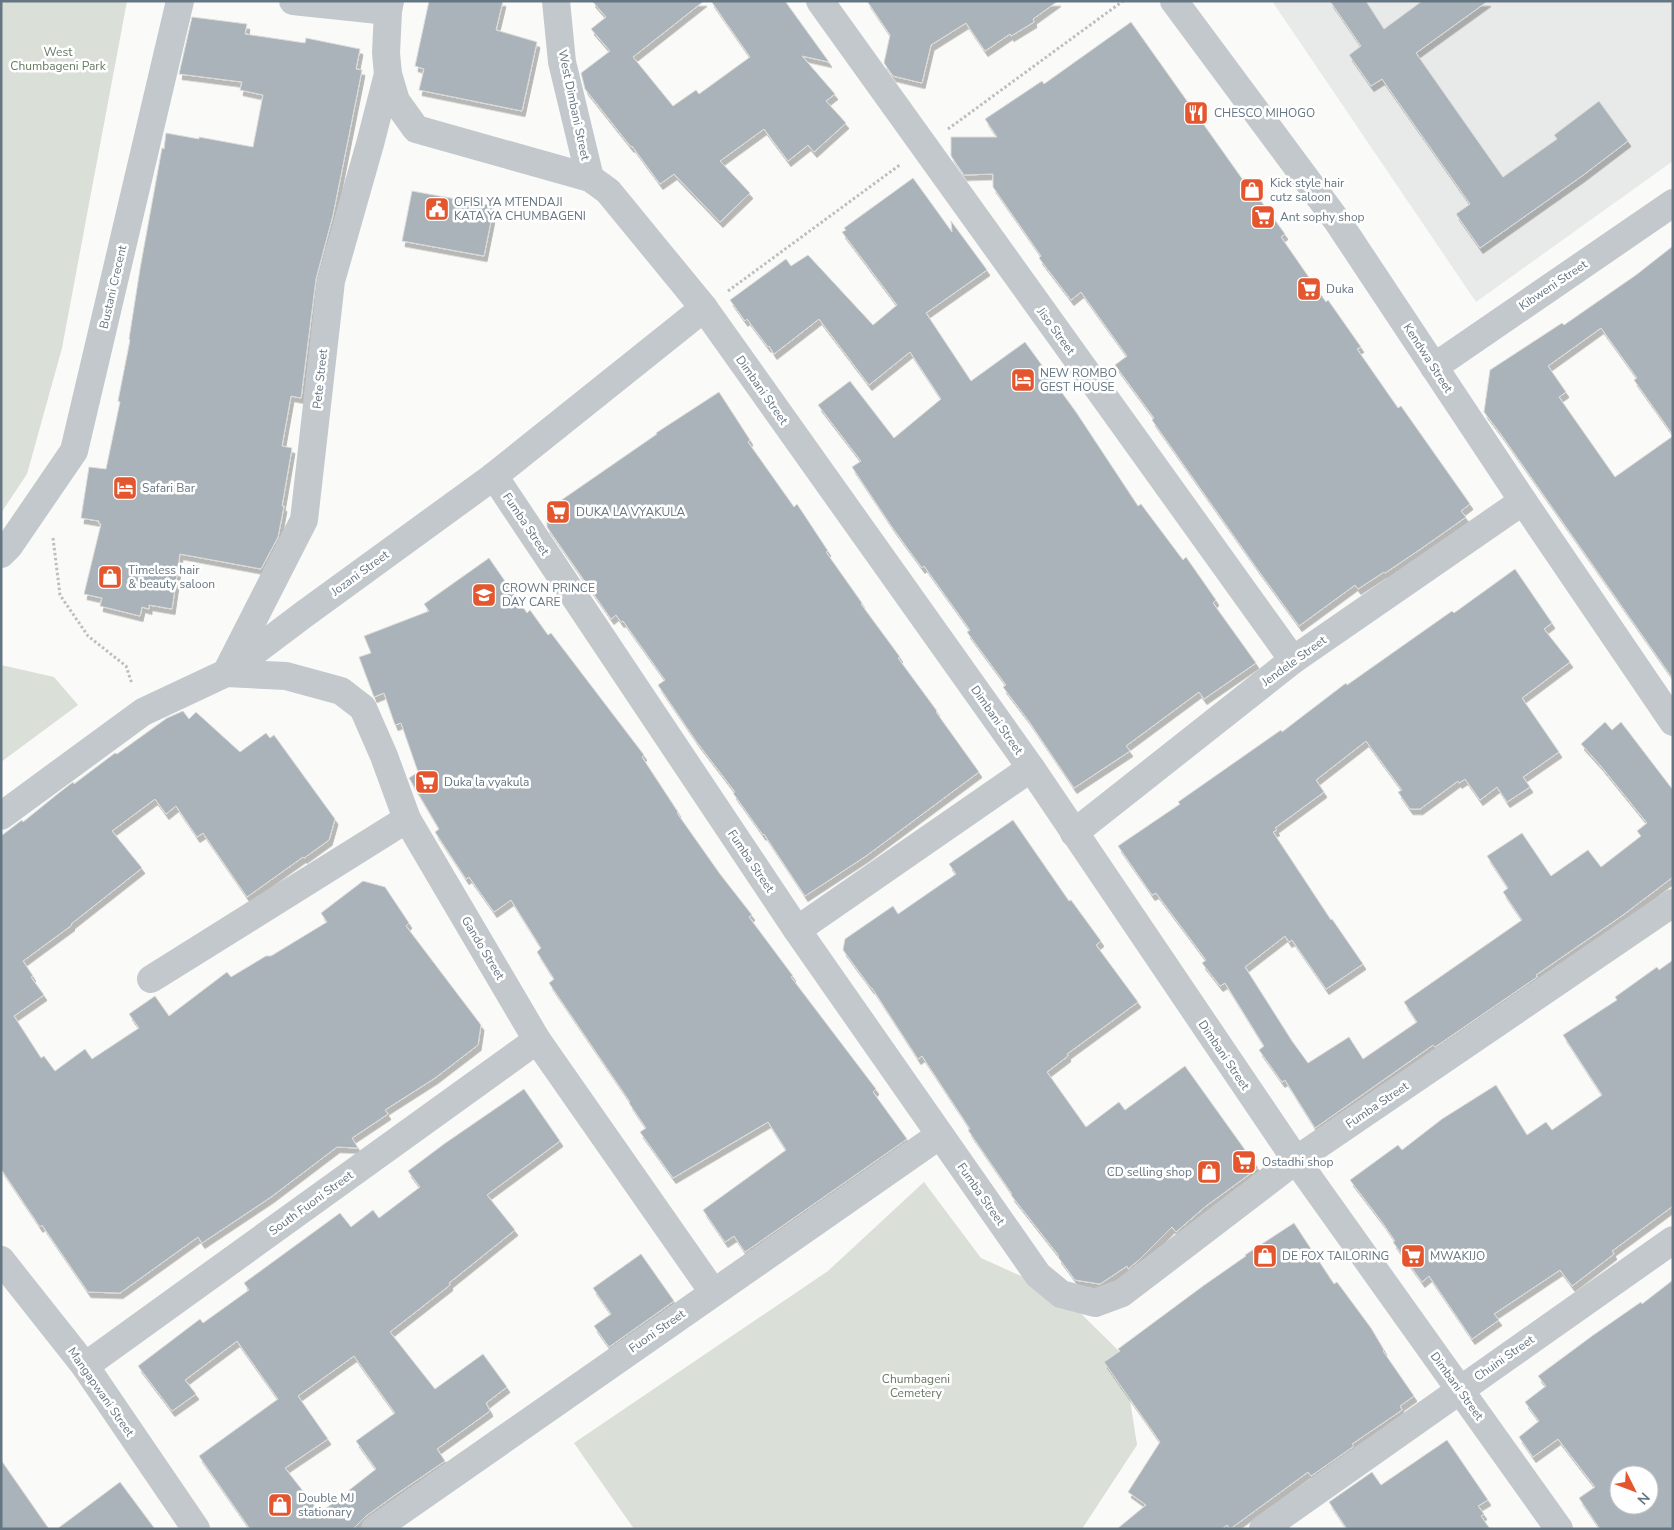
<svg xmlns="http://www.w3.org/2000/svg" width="1674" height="1530" viewBox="0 0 1674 1530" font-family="'Nunito Sans',sans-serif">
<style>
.built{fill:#e8e9e9}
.green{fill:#dadfd7}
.building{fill:#aab3b9;stroke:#dcdcda;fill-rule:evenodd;filter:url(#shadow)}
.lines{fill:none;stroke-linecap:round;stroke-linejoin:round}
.path{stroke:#bbbfc2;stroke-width:3;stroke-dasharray:2.5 2.5;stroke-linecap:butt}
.street{stroke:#c3c8cc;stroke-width:28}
.labels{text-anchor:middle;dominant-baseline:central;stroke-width:5;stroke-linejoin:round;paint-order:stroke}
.park-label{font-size:12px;fill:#687a64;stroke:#fff}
.street-label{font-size:12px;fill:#657683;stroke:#fff}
.poi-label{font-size:12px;fill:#657683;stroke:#fff;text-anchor:start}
</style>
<defs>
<filter id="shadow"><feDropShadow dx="3" dy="5.5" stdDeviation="0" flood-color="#0004"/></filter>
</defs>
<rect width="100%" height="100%" fill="#fafaf8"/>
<path class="built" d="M1272,1H1673V161L1476,302Z"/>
<g class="green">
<path d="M1,1H127L62,348L27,474L1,513Z"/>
<path d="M1,665L54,677L78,705L1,762Z"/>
<path d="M924,1182L981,1258L1061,1294L1123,1355L1137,1445L1082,1529H634L574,1443L828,1271Z"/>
</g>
<g class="building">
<path d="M429,1H503L496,30L537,42L522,111L419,90L424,69L415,66Z"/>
<path d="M592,1H704L633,57L673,106L696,90L699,94L750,57L711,1H785L829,62L802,56L835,94L826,101L846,123L814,152L808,145L788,161L764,129L720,161L750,193L720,222L674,174L660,184L632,146L631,147L585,89L581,73L610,51L591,29L606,17Z"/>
<path d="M867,1H1058L1033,19L1034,22L1011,36L1010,34L985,51L966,23L931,45L922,83L893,76L884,63L890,35Z"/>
<path d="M1330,1H1366L1384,29L1422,1H1488L1416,53L1503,177L1557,139L1554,135L1599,101L1628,141L1582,176L1480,248L1456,214L1470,204L1382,79L1371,86L1349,55L1361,46Z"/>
<path d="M192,17L247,24L245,34L305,43L306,38L360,49L356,69L362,70L333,215L316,279L301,398L291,396L282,446L292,448L282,506H284L278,537L261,569L180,554L172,609L149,605V609L142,607L140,616L100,606L102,598L84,594L101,524H99V521L81,518L89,467L106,469L120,402L118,401L130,340L129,339L140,269L162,148L164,149L166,133L199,139V137L253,147L263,95L240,90L242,82L179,74Z"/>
<path d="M1131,22L1248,187L1250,186L1285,234L1281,237L1326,302L1328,300L1361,347L1357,349L1398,408L1401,406L1470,504L1461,511L1466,517L1422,548L1385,573L1384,572L1358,589L1355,585L1299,626L1258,570L1152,420L1154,418L1115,365L1127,356L1081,292L1071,300L1039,258L1041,256L993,187V174L964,175L951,156V137H997L985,119L1042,81L1044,84Z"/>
<path d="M913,178L952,232L951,221L987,270L926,313L971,381L1025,342L1076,412L1138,506L1141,504L1183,560L1186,557L1216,600L1213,603L1256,663L1204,699L1199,692L1126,746L1130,751L1074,788L1028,720L1003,687L1006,685L967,632L970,630L924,566L922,568L892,527L852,467L861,461L818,405L850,381L894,438L941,399L910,352L869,385L819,319L774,354L769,346L768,347L747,319L745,321L730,300L786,259L791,266L808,255L873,325L897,305L842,232L846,230L844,228Z"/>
<path d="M412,191L494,206L484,256L402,241Z"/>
<path d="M1673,246V435L1634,380L1637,378L1601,328L1548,366L1566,392L1559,397L1615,477L1673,436V679L1500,433L1484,412L1490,370L1562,323L1564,325L1636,275Z"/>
<path d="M719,392L750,440L748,442L794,507L797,504L828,551L826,552L862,603L861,604L900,657L898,658L937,711L936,712L979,772L866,856L805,896L764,834L763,835L733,793L735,792L696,741L658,685L665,680L623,621L621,622L616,615L611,619L547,527V510L657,434L656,433Z"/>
<path d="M489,558L527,613L530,610L548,635L551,633L644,755L642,757L678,812L677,813L720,874L752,915L749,917L793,976L791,977L876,1089L873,1092L907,1139L745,1252L734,1236L725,1242L703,1210L786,1150L768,1122L673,1178L640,1132L646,1128L629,1103L630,1102L549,983L554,979L537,952L541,948L511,900L494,912L469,877L466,879L435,832L439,829L409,778L418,772L401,723L395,725L384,693L374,697L359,657L371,653L364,636L429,611L424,604Z"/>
<path d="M1515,569L1552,623L1544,629L1570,662L1522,698L1559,752L1523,777L1530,787L1507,802L1497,787L1480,800L1465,779L1459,783L1458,781L1420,809H1410L1398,792L1402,790L1366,741L1316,780L1324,792L1275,828L1277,830L1273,832L1331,920L1332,919L1363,964L1326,989L1292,940L1289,942L1285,936L1245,967L1292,1041L1308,1063L1349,1037L1363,1059L1417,1022L1404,1002L1522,920L1503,892L1508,888L1487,856L1522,833L1551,876L1588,850L1601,867L1641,836L1637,831L1647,823L1600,765L1581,744L1605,722L1612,730L1621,722L1673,790V877L1623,915L1536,975L1537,977L1435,1047L1433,1045L1315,1128L1285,1080L1282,1082L1259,1050L1264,1046L1225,983L1220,986L1202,963L1206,960L1156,893L1152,895L1118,846L1180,804L1178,802L1281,730L1282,732L1346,683L1347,685L1452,611L1454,613Z"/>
<path d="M183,711L189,719L196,712L240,752L266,733L270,738L274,735L335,819L329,840L304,858L303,857L247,897L203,833L197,837L176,806L166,814L155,799L112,831L142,868L71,924L72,925L23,961L33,976L31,977L44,995L14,1016L41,1058L44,1056L55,1071L85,1049L92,1059L139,1028L129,1014L155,996L169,1016L227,972L231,977L266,956H271L327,922L321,913L363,881L385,887L409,923L406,926L481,1025L478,1045L435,1078L385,1110L388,1114L352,1138L358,1148L337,1147L271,1197L202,1243L198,1237L120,1293L88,1292L42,1225L40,1227L1,1169V836L22,820L23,822L60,792L73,782L74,784L115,753L117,754L167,718Z"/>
<path d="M1013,820L1069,901L1071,900L1101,941L1096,945L1138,1002L1067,1054L1068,1056L1047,1072L1086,1127L1119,1102L1125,1110L1185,1066L1258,1168L1206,1206L1176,1232L1172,1227L1140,1259L1128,1269L1127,1266L1100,1284L1075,1280L1058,1257L1059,1256L1011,1195L1012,1194L968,1130L970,1129L922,1056L918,1059L872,988H871L843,950L845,939L893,906L898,914L956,874L949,864Z"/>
<path d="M1673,960V1206L1612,1251L1614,1254L1572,1286L1560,1270L1494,1314L1499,1320L1472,1339L1429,1276L1422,1282L1393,1242L1395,1241L1382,1222L1350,1180L1398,1145L1402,1150L1442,1119L1496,1085L1527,1135L1546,1122L1552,1130L1602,1095L1563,1035L1617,1000L1615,997L1657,967L1659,970Z"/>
<path d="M524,1089L560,1141L487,1195L515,1230L449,1283L450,1285L390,1332L435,1389L483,1354L507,1387L486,1403L490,1411L437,1449L445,1461L395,1495L366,1516L353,1529H250L199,1456L278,1399L237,1341L185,1380L196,1394L172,1411L138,1366L200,1319L203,1323L249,1290L244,1283L340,1213L351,1227L373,1210L379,1218L420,1187L408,1171L444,1144ZM354,1356L395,1413L356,1441L376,1469L320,1513L285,1468L328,1439L298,1396Z"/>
<path d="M1294,1223L1334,1284L1337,1282L1371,1328L1384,1350L1383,1351L1414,1396L1400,1406L1402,1410L1352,1444L1354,1446L1311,1476L1308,1472L1230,1529L1227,1525L1222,1529H1117L1146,1505L1128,1492L1160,1442L1104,1362L1120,1351L1118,1349L1203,1286L1246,1256L1245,1255Z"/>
<path d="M641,1254L674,1301L609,1347L594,1326L611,1314L593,1288Z"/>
<path d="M1673,1280V1529H1600L1579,1498L1595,1487L1558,1439L1533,1457L1519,1437L1539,1421L1525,1402L1546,1386L1538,1376L1592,1336L1641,1302L1642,1304ZM1619,1475H1649V1505H1619Z"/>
<path d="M1447,1440L1488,1500L1478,1506L1484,1514L1481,1516L1490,1529H1347L1329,1502L1372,1472L1381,1485Z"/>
<path d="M1,1460L49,1529H1Z"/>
<path d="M120,1482L155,1529H57Z"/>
</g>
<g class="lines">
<g class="path">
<path d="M948,129L1123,1"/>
<path d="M728,291L901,164"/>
<path d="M53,538L60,595L88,636L126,666L132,684"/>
</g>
<g class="street">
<path d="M293,1L388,11"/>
<path d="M390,1L388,11L386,53L388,74L396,101L416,129L590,178L608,191L704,308L1031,768L1296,1160L1559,1529"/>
<path d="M556,1L562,62L590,178"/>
<path d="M820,1L1293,660"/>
<path d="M1174,1L1338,222L1523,501L1673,722"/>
<path d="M1434,367L1673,203"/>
<path d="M494,476L797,930L1038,1275L1061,1294L1095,1303L1122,1293L1296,1160L1673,903"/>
<path d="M1,554L9,546L74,451L180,1"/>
<path d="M229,667L304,520L331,281L370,144L388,74"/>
<path d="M226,673L286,676L341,691L363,708L384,756L407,819L537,1040L713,1292"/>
<path d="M1,816L143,712L226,673L303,615L494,476L704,308"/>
<path d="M1074,833L1293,660L1523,501"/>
<path d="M797,930L1031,768"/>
<path d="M151,979L407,819"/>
<path d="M1,1260L85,1366L196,1529"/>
<path d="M85,1366L537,1040"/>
<path d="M375,1529L940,1135"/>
<path d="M1263,1529L1673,1240"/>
</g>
</g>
<defs>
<symbol id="restaurant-square" viewBox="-11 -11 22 22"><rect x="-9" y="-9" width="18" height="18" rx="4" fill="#e4572e" stroke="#fff"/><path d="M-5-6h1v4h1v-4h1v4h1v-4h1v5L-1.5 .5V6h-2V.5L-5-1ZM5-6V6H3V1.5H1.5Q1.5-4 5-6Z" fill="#fff"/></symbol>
<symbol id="shop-square" viewBox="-11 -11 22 22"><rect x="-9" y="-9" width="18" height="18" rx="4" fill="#e4572e" stroke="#fff"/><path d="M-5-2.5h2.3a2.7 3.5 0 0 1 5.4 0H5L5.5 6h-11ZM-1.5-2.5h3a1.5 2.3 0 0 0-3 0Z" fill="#fff"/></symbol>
<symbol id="civic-square" viewBox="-11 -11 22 22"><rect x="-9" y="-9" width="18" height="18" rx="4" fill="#e4572e" stroke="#fff"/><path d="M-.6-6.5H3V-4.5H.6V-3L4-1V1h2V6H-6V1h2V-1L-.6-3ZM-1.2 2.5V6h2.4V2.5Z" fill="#fff"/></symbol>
<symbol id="supermarket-square" viewBox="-11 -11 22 22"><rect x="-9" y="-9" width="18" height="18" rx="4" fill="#e4572e" stroke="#fff"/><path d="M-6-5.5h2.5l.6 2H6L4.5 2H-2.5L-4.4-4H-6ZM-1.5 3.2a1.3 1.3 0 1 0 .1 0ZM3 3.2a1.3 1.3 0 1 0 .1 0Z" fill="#fff"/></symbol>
<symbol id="hotel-square" viewBox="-11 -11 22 22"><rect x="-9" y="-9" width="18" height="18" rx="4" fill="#e4572e" stroke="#fff"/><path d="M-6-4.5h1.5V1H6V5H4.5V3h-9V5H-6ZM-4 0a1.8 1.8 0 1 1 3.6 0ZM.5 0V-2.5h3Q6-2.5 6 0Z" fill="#fff"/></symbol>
<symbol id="school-square" viewBox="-11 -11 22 22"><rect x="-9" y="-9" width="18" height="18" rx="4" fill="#e4572e" stroke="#fff"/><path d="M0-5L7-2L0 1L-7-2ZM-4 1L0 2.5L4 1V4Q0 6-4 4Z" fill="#fff"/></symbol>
</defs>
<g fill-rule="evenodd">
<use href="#restaurant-square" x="1182" y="99" width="28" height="28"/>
<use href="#shop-square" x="1238" y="176" width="28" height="28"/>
<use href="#civic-square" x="423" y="195" width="28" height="28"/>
<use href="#supermarket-square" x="1249" y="203" width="28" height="28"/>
<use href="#supermarket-square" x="1295" y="275" width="28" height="28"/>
<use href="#hotel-square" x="1009" y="366" width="28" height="28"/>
<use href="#hotel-square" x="111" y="474" width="28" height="28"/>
<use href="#supermarket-square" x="544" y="498" width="28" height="28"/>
<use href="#shop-square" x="96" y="563" width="28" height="28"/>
<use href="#school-square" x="470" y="581" width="28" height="28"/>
<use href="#supermarket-square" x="413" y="768" width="28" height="28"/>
<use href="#supermarket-square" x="1230" y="1148" width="28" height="28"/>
<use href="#shop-square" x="1195" y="1158" width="28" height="28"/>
<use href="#shop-square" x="1251" y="1242" width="28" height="28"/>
<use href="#supermarket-square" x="1399" y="1242" width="28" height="28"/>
<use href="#shop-square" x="266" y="1491" width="28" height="28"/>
</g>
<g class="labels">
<g class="park-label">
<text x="58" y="52">West<tspan x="58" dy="14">Chumbageni Park</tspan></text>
<text x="916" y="1379">Chumbageni<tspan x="916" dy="14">Cemetery</tspan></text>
</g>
<g class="street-label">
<text transform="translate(574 105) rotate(78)">West Dimbani Street</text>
<text transform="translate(1553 285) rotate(-34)">Kibweni Street</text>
<text transform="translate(113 287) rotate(-77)">Bustani Crecent</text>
<text transform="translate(1056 331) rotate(54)">Jiso Street</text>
<text transform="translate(1428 358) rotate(57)">Kendwa Street</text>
<text transform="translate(320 379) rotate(-84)">Pete Street</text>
<text transform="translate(762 390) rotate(55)">Dimbani Street</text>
<text transform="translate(526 524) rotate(56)">Fumba Street</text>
<text transform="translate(360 573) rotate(-36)">Jozani Street</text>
<text transform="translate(1294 661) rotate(-36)">Jendele Street</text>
<text transform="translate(997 720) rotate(55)">Dimbani Street</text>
<text transform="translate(751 861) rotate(56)">Fumba Street</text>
<text transform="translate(483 948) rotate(59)">Gando Street</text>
<text transform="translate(1224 1055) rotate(56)">Dimbani Street</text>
<text transform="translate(1377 1105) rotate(-34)">Fumba Street</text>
<text transform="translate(981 1194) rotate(55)">Fumba Street</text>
<text transform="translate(311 1203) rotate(-36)">South Fuoni Street</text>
<text transform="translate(657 1331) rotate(-35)">Fuoni Street</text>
<text transform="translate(1504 1358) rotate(-35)">Chuini Street</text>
<text transform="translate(1457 1386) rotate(54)">Dimbani Street</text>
<text transform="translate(101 1392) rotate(55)">Mangapwani Street</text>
</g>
<g class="poi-label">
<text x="1214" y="113">CHESCO MIHOGO</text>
<text x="1270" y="183">Kick style hair<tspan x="1270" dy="14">cutz saloon</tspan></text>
<text x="454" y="202">OFISI YA MTENDAJI<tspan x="454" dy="14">KATA YA CHUMBAGENI</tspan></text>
<text x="1280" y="217">Ant sophy shop</text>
<text x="1326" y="289">Duka</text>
<text x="1040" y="373">NEW ROMBO<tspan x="1040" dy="14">GEST HOUSE</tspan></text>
<text x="142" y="488">Safari Bar</text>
<text x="576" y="512">DUKA LA VYAKULA</text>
<text x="128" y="570">Timeless hair<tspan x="128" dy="14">&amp; beauty saloon</tspan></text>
<text x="502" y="588">CROWN PRINCE<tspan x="502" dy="14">DAY CARE</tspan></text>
<text x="444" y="782">Duka la vyakula</text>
<text x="1262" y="1162">Ostadhi shop</text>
<text x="1192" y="1172" text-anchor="end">CD selling shop</text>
<text x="1282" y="1256">DE FOX TAILORING</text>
<text x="1430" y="1256">MWAKIJO</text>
<text x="298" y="1498">Double MJ<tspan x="298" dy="14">stationary</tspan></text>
</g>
</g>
<rect width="1674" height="1530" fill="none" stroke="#657683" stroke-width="5"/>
<g transform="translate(1634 1490) rotate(132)"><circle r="24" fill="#ffffff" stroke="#c1c8cd"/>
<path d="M0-4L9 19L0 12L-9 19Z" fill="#e4572e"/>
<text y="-8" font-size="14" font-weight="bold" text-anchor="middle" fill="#657683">N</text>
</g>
</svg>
